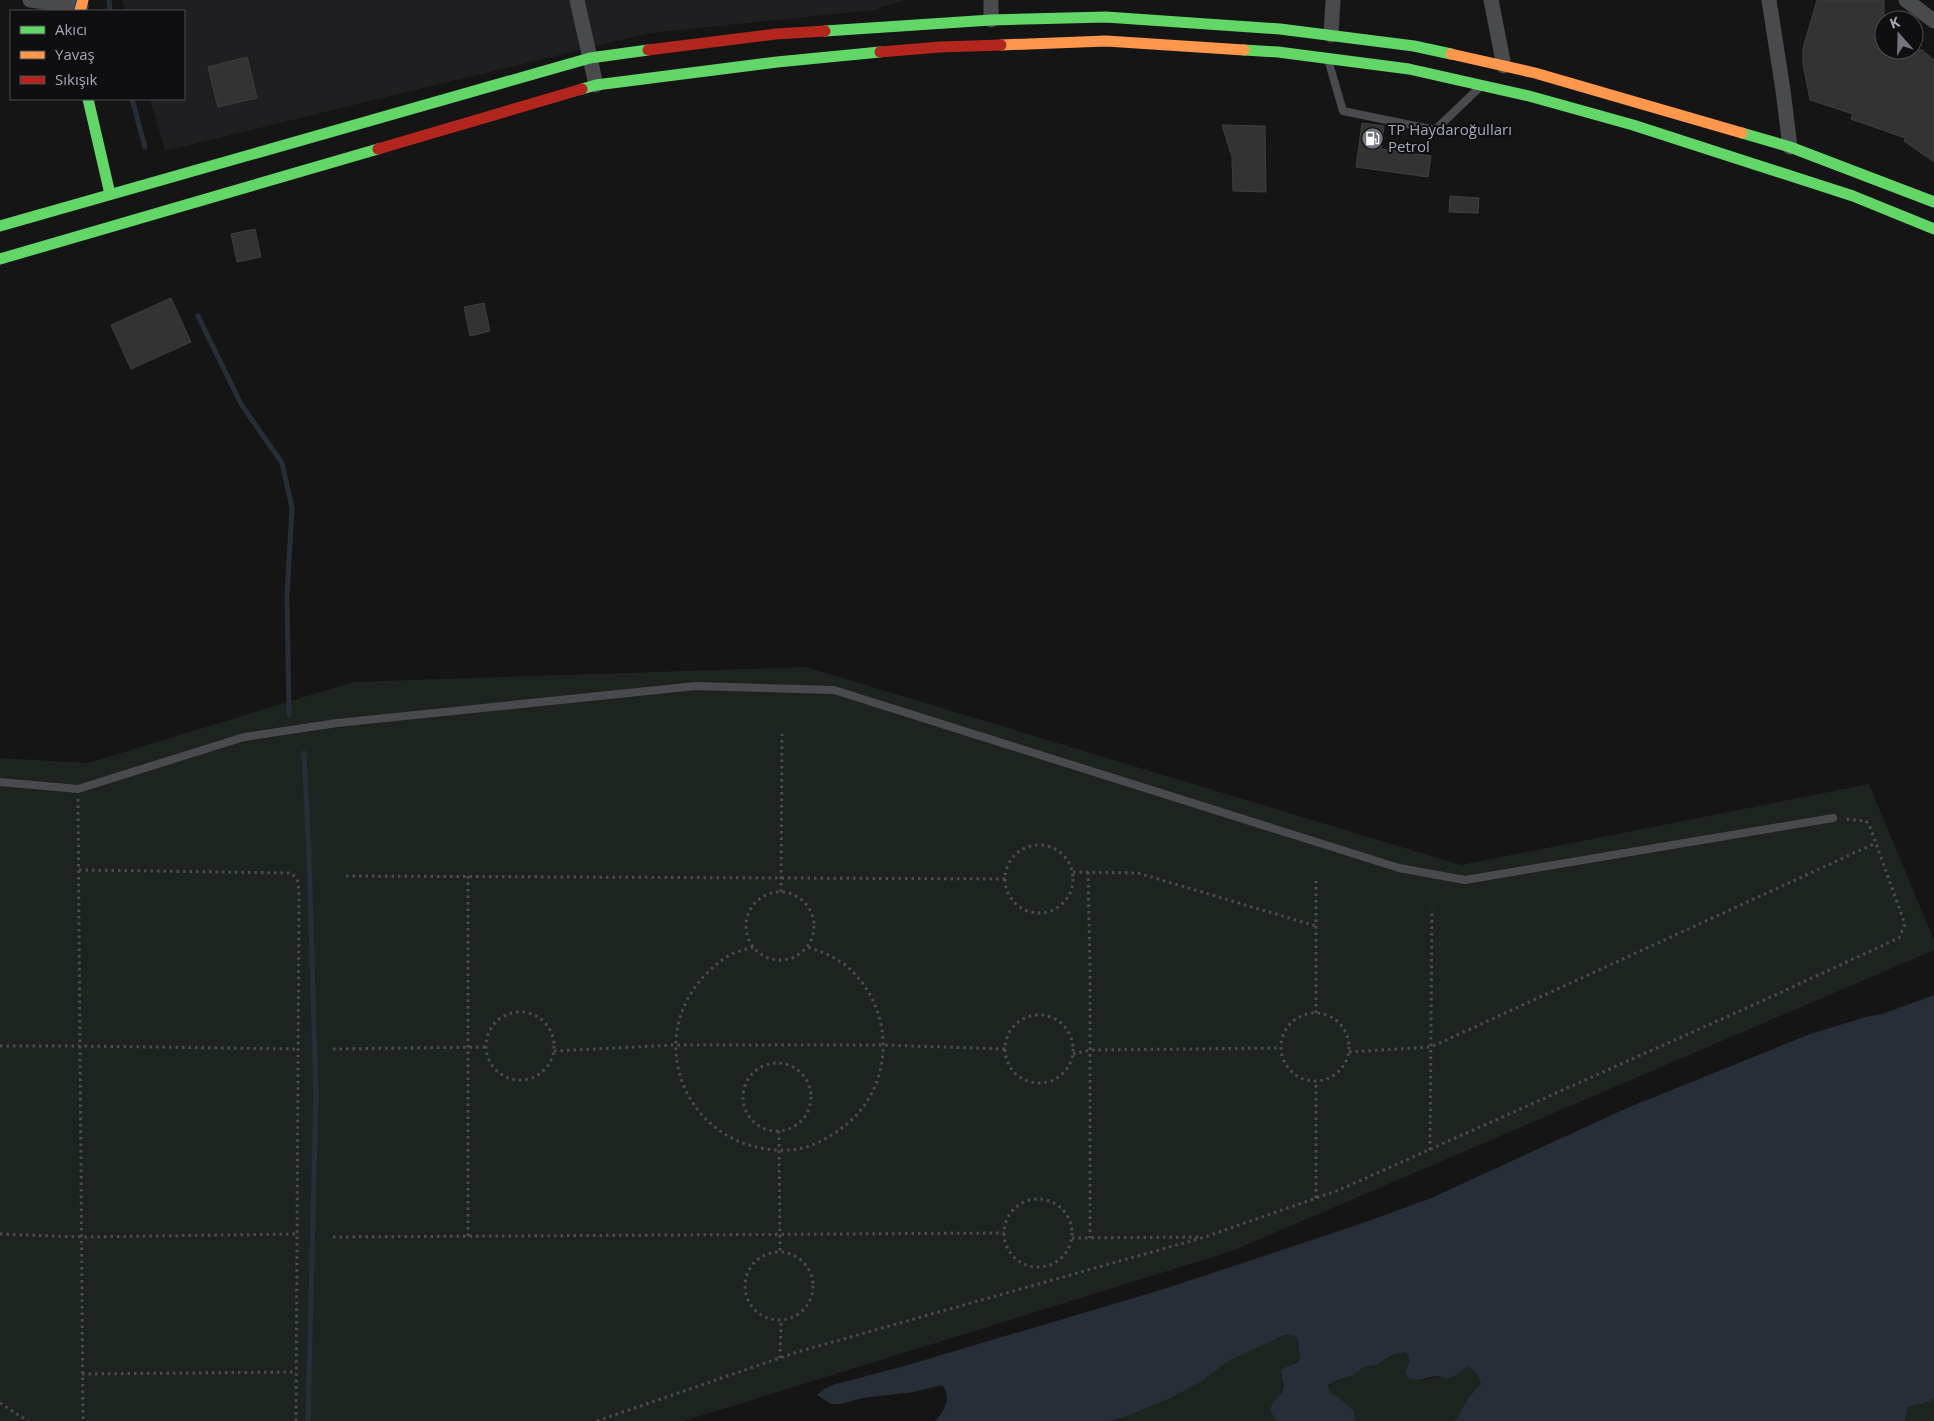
<svg xmlns="http://www.w3.org/2000/svg" width="1934" height="1421" viewBox="0 0 1934 1421" font-family="'Open Sans',sans-serif">
<style>
.built{fill:#1f1f21}
.green{fill:#1d241f}
.water{fill:#272e37}
.lines{fill:none;stroke-linecap:round;stroke-linejoin:round}
.stream{stroke:#272e37;stroke-width:5}
.building{fill:#333334;stroke:#3d3e41}
.path{stroke:#4b4b50;stroke-width:3;stroke-dasharray:2.5 4;stroke-linecap:butt}
.lane{stroke:#494a4e;stroke-width:8}
.street{stroke:#494a4e;stroke-width:15}
.fast{stroke:#63d668;stroke-width:11}
.slow{stroke:#ff974d;stroke-width:11}
.jam{stroke:#b3261e;stroke-width:11}
.labels{text-anchor:middle;dominant-baseline:central;stroke-width:4;stroke-linejoin:round;paint-order:stroke}
.poi-label{font-size:15px;fill:#a5a8b7;stroke:#0f0f11;text-anchor:start}
</style>
<rect width="100%" height="100%" fill="#151515"/>
<path class="built" d="M122,0H904L874,10L649,33L165,151L150,99H184V11H125Z"/>
<g class="green">
<path d="M806,667L1461,865L1869,784L1934,940V950L1232,1251L684,1421H0V758L88,763L353,682Z"/>
<path d="M1284,1335L1295,1336L1298,1340L1300,1359L1286,1368L1280,1374C1286,1391 1278,1396 1270,1411L1277,1421H1111L1127,1416L1213,1372L1227,1362Z"/>
<path d="M1405,1352L1409,1355V1363L1405,1371L1424,1380L1462,1371L1469,1365L1478,1376L1481,1384L1468,1398L1457,1418L1453,1421H1355L1354,1411L1331,1394L1328,1387L1335,1381L1352,1376L1364,1367L1377,1365L1392,1355Z"/>
<path d="M1934,1399V1421H1905L1908,1407C1917,1404 1926,1404 1934,1399Z"/>
</g>
<path class="water" d="M1934,995V1399C1925,1404 1918,1404 1908,1407L1905,1421H1453L1457,1418L1468,1398L1481,1384L1478,1376L1469,1366C1462,1371 1456,1377 1448,1378C1444,1378 1440,1376 1436,1376C1424,1378 1421,1382 1408,1378L1405,1371L1409,1363V1355L1405,1352L1392,1355L1377,1365L1364,1367L1352,1376L1335,1381L1328,1386L1331,1394L1337,1396L1354,1411L1355,1421H1277L1270,1411C1271,1401 1280,1397 1283,1389C1285,1382 1279,1376 1282,1369L1296,1363L1300,1359L1298,1340L1295,1336L1284,1335L1227,1362L1199,1383L1170,1398L1127,1416L1111,1421H935C945,1410 952,1398 942,1385L914,1392L862,1398L841,1404H831L817,1395L824,1389L836,1384L901,1367L1164,1289L1354,1226L1429,1199L1627,1108L1810,1034L1866,1017L1882,1014Z"/>
<g class="lines">
<g class="stream">
<path d="M109,0L110,11"/>
<path d="M132,99L145,147"/>
<path d="M198,316L241,404L282,463L292,508L287,597L289,715"/>
<path d="M304,753L309,854L316,1095L308,1421"/>
</g>
</g>
<g class="building">
<path d="M1817,0H1884V50H1922L1934,60V162L1904,141L1905,138L1851,119L1853,114L1810,100L1803,64V48Z"/>
<path d="M247,57L257,98L218,107L208,67Z"/>
<path d="M1362,123L1384,126L1381,149L1431,156L1428,177L1356,167Z"/>
<path d="M1222,125L1265,126L1266,192L1233,191L1232,157Z"/>
<path d="M1450,196L1479,198L1478,213L1449,212Z"/>
<path d="M255,229L261,257L237,262L231,234Z"/>
<path d="M171,298L191,342L131,369L111,325Z"/>
<path d="M484,303L490,331L470,336L464,307Z"/>
</g>
<g class="lines">
<g class="path">
<path d="M78,799L83,1421"/>
<circle cx="1039" cy="879" r="34"/>
<path d="M79,870L291,873L297,879L299,890L296,1421"/>
<path d="M1073,872L1138,873L1316,926"/>
<path d="M1088,872L1090,968V1238"/>
<path d="M346,876L1005,879"/>
<path d="M781,892L782,734"/>
<circle cx="780" cy="926" r="34"/>
<path d="M753,947C744,950 733,952 725,958C633,1021 679,1155 790,1150C808,1149 825,1140 839,1130C892,1094 898,1018 853,972C841,959 823,952 807,947"/>
<circle cx="520" cy="1046" r="34"/>
<path d="M1316,1013V881"/>
<circle cx="1315" cy="1047" r="34"/>
<circle cx="1039" cy="1049" r="34"/>
<path d="M0,1046H81L298,1049"/>
<path d="M333,1049L486,1047"/>
<path d="M554,1051L675,1045H883L1005,1049"/>
<path d="M1349,1052L1431,1047L1876,843"/>
<path d="M1073,1054L1090,1050L1281,1048"/>
<circle cx="777" cy="1097" r="34"/>
<path d="M779,1131L780,1252"/>
<path d="M1430,1150L1432,909"/>
<path d="M1316,1198V1081"/>
<circle cx="1038" cy="1233" r="34"/>
<path d="M0,1234L82,1237L296,1234"/>
<path d="M468,1236V876"/>
<path d="M333,1237L1004,1233"/>
<path d="M1072,1238L1199,1237"/>
<circle cx="779" cy="1286" r="34"/>
<path d="M780,1358L781,1320"/>
<path d="M82,1374L296,1372"/>
<path d="M0,1403L28,1421"/>
<path d="M597,1421L797,1352L1205,1237L1339,1190L1762,1001L1899,938L1905,924L1870,827L1866,821L1844,819"/>
</g>
<g class="lane">
<path d="M1329,63L1343,111L1435,130L1478,89"/>
<path d="M0,782L78,789L244,737L337,723L696,686L834,690L1399,868L1465,880L1833,818"/>
</g>
<g class="street">
<path d="M30,0L81,7"/>
<path d="M577,0L596,85"/>
<path d="M1491,0L1504,66"/>
<path d="M1769,0L1783,90L1790,147"/>
<path d="M1906,0L1934,21"/>
<path d="M991,20V0"/>
<path d="M1331,35L1333,0"/>
</g>
<g class="fast">
<path d="M825,31L991,20L1106,17L1280,29L1414,46L1451,54"/>
<path d="M1244,50L1278,52L1409,69L1529,96L1633,125L1853,196L1934,229"/>
<path d="M582,89L596,85L777,62L880,52"/>
<path d="M88,99L110,194"/>
<path d="M1742,133L1790,147L1934,202"/>
<path d="M0,226L590,58L648,50"/>
<path d="M0,259L378,149"/>
</g>
<g class="slow">
<path d="M80,11L83,0"/>
<path d="M1001,45L1106,41L1244,50"/>
<path d="M1451,54L1535,73L1742,133"/>
</g>
<g class="jam">
<path d="M648,50L776,34L825,31"/>
<path d="M880,52L940,47L1001,45"/>
<path d="M378,149L582,89"/>
</g>
</g>
<defs>
<symbol id="fuel-disc" viewBox="-11 -11 22 22"><circle r="9.5" fill="#73757e" stroke="#0f0f11"/><path d="M-5.5-6h7V0h2V4h1.3V-2.5L3-4.5l.8-.8L6-3V5H2.5V1h-1V6h-7ZM-4.2-4.7v3.2H.2V-4.7Z" fill="#fff"/></symbol>
</defs>
<g fill-rule="evenodd">
<use href="#fuel-disc" x="1360" y="126" width="25" height="25"/>
</g>
<g class="labels">
<g class="poi-label">
<text x="1388" y="129">TP Haydaroğulları<tspan x="1388" dy="17">Petrol</tspan></text>
</g>
</g>
<rect x="10" y="10" width="175" height="90" fill="#0f0f11" stroke="#4b4c53"/>
<rect x="20" y="26" width="25" height="8" fill="#63d668" stroke="#4b4c53"/>
<text x="55" y="35" font-size="15" fill="#a5a8b7">Akıcı</text>
<rect x="20" y="51" width="25" height="8" fill="#ff974d" stroke="#4b4c53"/>
<text x="55" y="60" font-size="15" fill="#a5a8b7">Yavaş</text>
<rect x="20" y="76" width="25" height="8" fill="#b3261e" stroke="#4b4c53"/>
<text x="55" y="85" font-size="15" fill="#a5a8b7">Sıkışık</text>
<g transform="translate(1899 35) rotate(340)"><circle r="24" fill="#0f0f11" stroke="#4b4c53"/>
<path d="M0-4L9 19L0 12L-9 19Z" fill="#73757e"/>
<text y="-8" font-size="14" font-weight="bold" text-anchor="middle" fill="#a5a8b7">K</text>
</g>
</svg>
